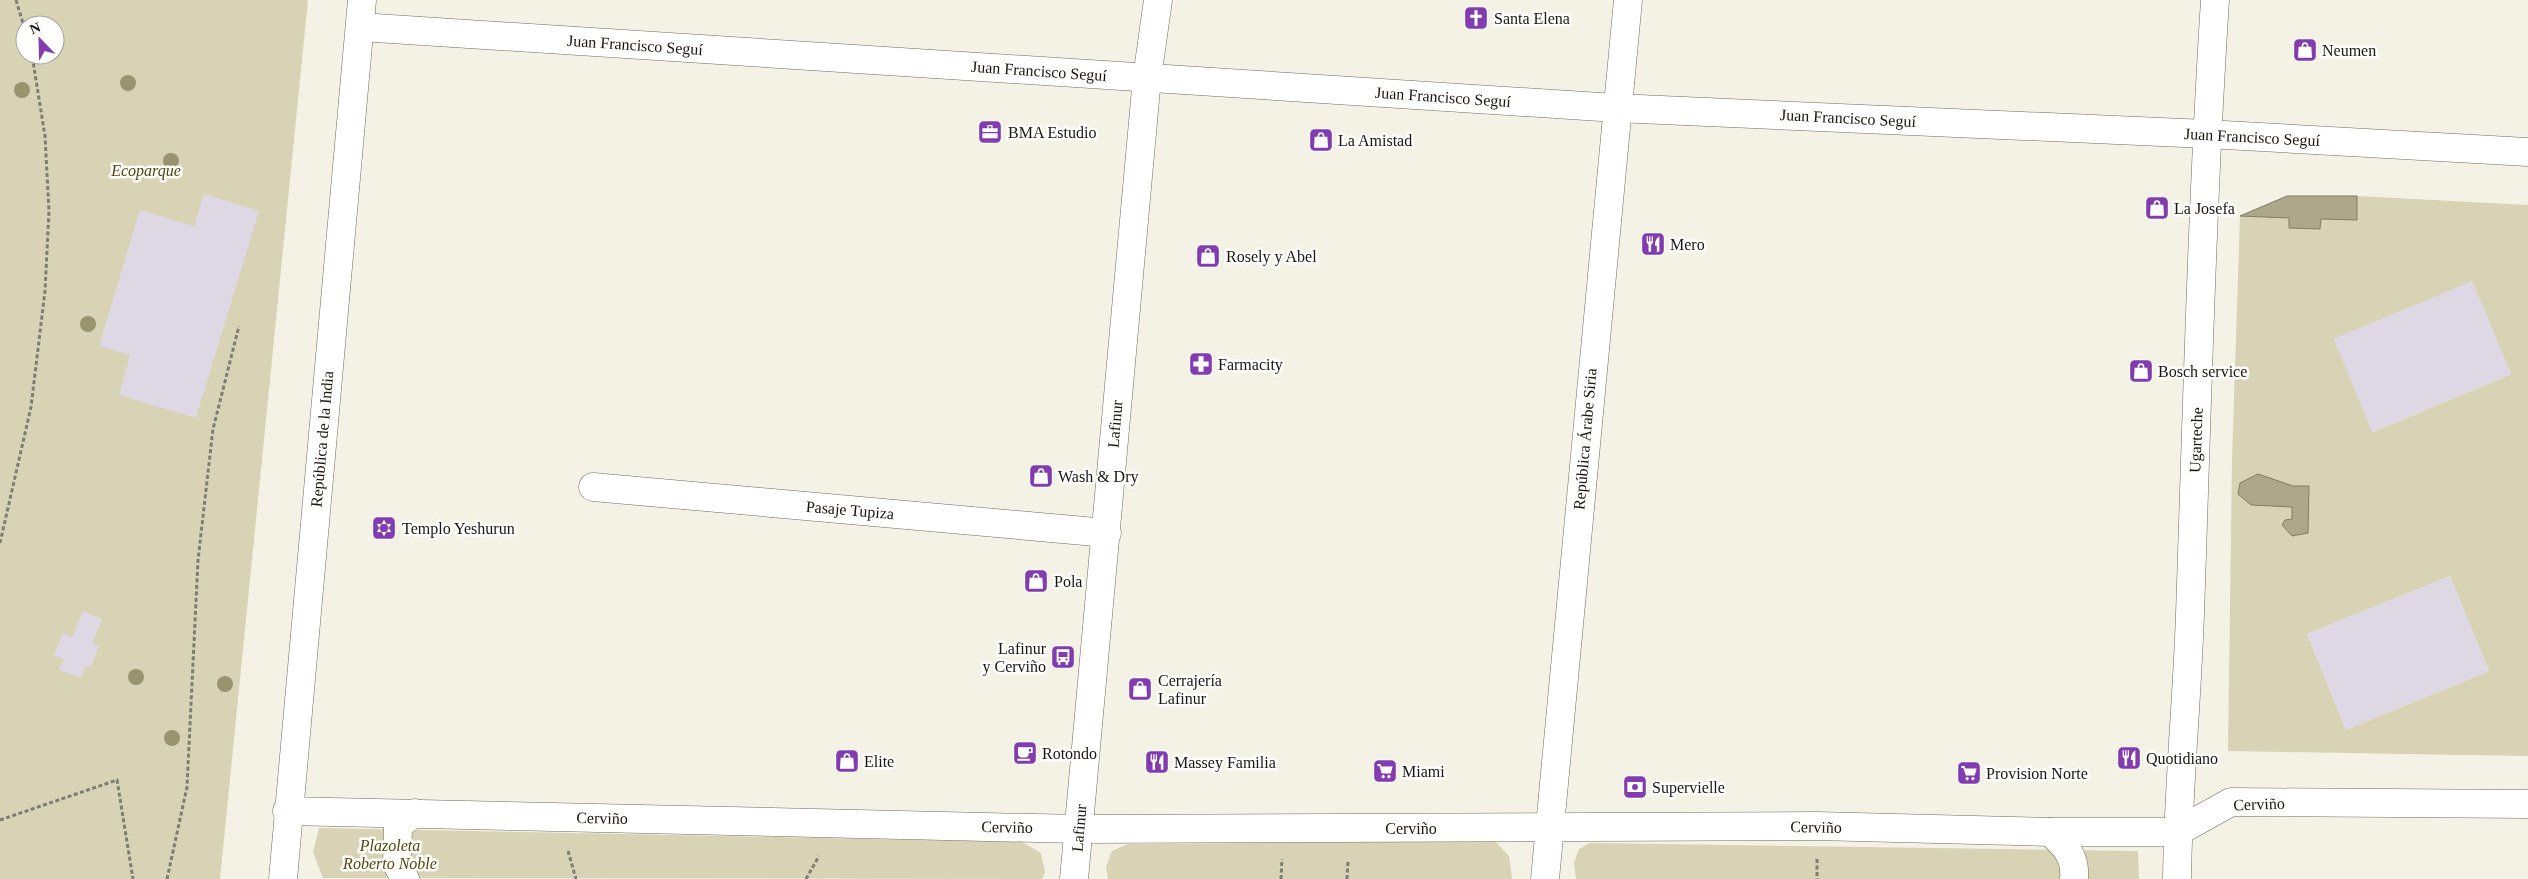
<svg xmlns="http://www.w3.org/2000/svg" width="2528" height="879" viewBox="0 0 2528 879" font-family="'Times New Roman',serif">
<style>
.green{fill:#d8d3b5;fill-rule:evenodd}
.water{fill:#ada88a;stroke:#807c66}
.building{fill:#ded8e4}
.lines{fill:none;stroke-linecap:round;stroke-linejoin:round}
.street-casing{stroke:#6d6b60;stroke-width:29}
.path{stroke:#7e7d75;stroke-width:3;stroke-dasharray:4 2.5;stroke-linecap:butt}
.street{stroke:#fff;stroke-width:28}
.tree{fill:#99936f}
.labels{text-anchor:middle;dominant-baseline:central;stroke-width:5;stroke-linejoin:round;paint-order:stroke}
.poi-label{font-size:16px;fill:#171612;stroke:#fffefc;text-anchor:start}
.street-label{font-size:16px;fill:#171612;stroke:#fffefc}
.park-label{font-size:16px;font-style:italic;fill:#50460f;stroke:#fffefc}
</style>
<rect width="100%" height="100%" fill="#f3f2e5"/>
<g class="green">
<path d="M0,0H308L220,879H0ZM25,25H55V55H25Z"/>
<path d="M2357,196L2528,205V756L2228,751L2232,461L2240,216L2289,218V228L2320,229L2321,219L2357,220ZM2472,282L2511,374L2373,432L2334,339ZM2258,474L2293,486H2309L2292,536V507ZM2450,576L2489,671L2346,730L2307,634Z"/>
<path d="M319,828L1022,842L1041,853L1045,872L1042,879L323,878L313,852Z"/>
<path d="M1495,841L1509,856L1512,879H1108L1106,867L1112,851L1128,844Z"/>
<path d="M1590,843L2138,851L2139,879H1576L1574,863L1579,849Z"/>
</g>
<g class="water">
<path d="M2287,196H2357V220L2321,219L2320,229L2289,228V218L2240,216Z"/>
<path d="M2258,474L2293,486H2309L2308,533L2292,536L2282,525L2285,520L2292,519V507L2251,505L2238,494L2240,483Z"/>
</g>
<g class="building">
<path d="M204,194L259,211L196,418L119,395L130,355L99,346L140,210L194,226Z"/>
<path d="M2472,281L2511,374L2372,432L2334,339Z"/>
<path d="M2450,576L2489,671L2346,730L2307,634Z"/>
<path d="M83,611L102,619L92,643L99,646L91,667H85L81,678L59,670L64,659L54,655L63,633L73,637Z"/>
</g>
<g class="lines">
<defs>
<g id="street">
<path d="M360,27L1616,108L2206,134L2528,152"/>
<path d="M593,487L1107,533"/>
<path d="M287,811L1078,829L1816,826L2050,832H2177L2231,802L2528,804"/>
<path d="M2050,832C2066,846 2076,857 2074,879"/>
<path d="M283,879L362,0"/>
<path d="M405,879L397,864L398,825L415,813"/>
<path d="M1074,879L1147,78L1158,0"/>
<path d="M1545,879L1628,0"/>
<path d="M2177,879C2178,791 2187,702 2190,614C2197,409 2202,204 2215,0"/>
</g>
</defs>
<use href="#street" class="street-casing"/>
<g class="path">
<path d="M16,0L25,30"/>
<path d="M0,543L31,407L45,291L49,211L45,136L32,55"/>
<path d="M0,820L117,780L133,879"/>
<path d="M568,851L576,879"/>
<path d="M1817,859V879"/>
<path d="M167,879L187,787L198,560L213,429L239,326"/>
<path d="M806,879L819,856"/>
<path d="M1281,879L1282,859"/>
<path d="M1347,879L1348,861"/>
</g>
<use href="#street" class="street"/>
</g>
<g class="tree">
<circle cx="128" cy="83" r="8"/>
<circle cx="22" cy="90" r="8"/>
<circle cx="171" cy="161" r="8"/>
<circle cx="88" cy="324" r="8"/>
<circle cx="136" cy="677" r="8"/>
<circle cx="225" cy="684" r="8"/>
<circle cx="172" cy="738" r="8"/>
</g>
<defs>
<symbol id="church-square" viewBox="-11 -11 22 22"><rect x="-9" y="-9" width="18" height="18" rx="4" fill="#823caf" stroke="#fffefc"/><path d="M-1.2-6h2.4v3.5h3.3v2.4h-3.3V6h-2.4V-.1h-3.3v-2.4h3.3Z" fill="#fff"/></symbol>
<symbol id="shop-square" viewBox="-11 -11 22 22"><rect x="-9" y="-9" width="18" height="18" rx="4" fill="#823caf" stroke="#fffefc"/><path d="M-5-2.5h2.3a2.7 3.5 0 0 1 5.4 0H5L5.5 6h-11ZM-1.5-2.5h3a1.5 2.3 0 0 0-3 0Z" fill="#fff"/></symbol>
<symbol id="office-square" viewBox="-11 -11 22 22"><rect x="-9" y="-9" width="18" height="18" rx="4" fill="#823caf" stroke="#fffefc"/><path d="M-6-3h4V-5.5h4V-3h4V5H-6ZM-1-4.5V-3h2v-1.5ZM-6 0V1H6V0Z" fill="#fff"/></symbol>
<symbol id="restaurant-square" viewBox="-11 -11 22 22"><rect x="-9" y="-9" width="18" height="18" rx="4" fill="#823caf" stroke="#fffefc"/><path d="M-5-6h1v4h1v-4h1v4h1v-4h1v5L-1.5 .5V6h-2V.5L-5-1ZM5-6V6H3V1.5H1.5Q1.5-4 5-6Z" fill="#fff"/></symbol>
<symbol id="pharmacy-square" viewBox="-11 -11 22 22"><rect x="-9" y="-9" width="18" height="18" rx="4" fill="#823caf" stroke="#fffefc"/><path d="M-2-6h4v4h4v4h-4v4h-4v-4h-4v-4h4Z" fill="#fff"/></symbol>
<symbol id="synagogue-square" viewBox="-11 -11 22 22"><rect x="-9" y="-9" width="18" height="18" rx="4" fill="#823caf" stroke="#fffefc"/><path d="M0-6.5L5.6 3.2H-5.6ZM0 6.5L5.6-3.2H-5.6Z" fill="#fff"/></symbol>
<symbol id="bus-square" viewBox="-11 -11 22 22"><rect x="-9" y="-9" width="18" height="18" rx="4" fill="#823caf" stroke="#fffefc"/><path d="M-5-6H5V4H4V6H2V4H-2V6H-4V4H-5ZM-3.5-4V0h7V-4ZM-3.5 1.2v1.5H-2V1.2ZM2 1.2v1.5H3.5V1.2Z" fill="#fff"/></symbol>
<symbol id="cafe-square" viewBox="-11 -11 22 22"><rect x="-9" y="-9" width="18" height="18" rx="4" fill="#823caf" stroke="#fffefc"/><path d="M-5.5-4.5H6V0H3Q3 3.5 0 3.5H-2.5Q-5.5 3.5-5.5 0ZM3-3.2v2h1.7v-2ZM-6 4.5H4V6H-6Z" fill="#fff"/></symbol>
<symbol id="supermarket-square" viewBox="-11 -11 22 22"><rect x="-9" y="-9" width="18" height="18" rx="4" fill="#823caf" stroke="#fffefc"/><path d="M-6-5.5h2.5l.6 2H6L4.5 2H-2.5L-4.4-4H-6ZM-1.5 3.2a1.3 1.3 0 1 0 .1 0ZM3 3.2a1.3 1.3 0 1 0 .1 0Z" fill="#fff"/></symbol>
<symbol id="bank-square" viewBox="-11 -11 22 22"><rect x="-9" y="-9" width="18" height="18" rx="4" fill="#823caf" stroke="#fffefc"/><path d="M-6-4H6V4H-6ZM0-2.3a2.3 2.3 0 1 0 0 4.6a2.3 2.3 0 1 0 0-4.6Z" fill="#fff"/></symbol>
</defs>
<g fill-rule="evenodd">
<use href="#church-square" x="1462" y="4" width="28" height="28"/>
<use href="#shop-square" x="2291" y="36" width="28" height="28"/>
<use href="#office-square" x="976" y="118" width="28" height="28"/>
<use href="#shop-square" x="1307" y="126" width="28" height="28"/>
<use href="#shop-square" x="2143" y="194" width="28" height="28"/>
<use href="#restaurant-square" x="1639" y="230" width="28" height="28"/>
<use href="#shop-square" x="1194" y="242" width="28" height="28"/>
<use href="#pharmacy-square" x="1187" y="350" width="28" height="28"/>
<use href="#shop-square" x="2127" y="357" width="28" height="28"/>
<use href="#shop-square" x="1027" y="462" width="28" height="28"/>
<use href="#synagogue-square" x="370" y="514" width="28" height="28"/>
<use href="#shop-square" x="1022" y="567" width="28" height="28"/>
<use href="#bus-square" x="1049" y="643" width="28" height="28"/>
<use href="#shop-square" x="1126" y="675" width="28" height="28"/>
<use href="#cafe-square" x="1011" y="739" width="28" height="28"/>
<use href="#restaurant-square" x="2115" y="744" width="28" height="28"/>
<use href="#shop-square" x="833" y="747" width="28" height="28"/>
<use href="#restaurant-square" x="1143" y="748" width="28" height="28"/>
<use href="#supermarket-square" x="1371" y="757" width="28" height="28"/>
<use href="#supermarket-square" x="1955" y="759" width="28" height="28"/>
<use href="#bank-square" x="1621" y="773" width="28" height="28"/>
</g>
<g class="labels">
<g class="poi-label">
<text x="1494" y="18">Santa Elena</text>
<text x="2322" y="50">Neumen</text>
<text x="1008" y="132">BMA Estudio</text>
<text x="1338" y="140">La Amistad</text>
<text x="2174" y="208">La Josefa</text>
<text x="1670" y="244">Mero</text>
<text x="1226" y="256">Rosely y Abel</text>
<text x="1218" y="364">Farmacity</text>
<text x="2158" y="371">Bosch service</text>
<text x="1058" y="476">Wash &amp; Dry</text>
<text x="402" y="528">Templo Yeshurun</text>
<text x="1054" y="581">Pola</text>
<text x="1046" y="648" text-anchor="end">Lafinur<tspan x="1046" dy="18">y Cerviño</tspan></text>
<text x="1158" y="680">Cerrajería<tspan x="1158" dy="18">Lafinur</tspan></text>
<text x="1042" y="753">Rotondo</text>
<text x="2146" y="758">Quotidiano</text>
<text x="864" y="761">Elite</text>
<text x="1174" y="762">Massey Familia</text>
<text x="1402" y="771">Miami</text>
<text x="1986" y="773">Provision Norte</text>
<text x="1652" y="787">Supervielle</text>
</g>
<g class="street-label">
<text transform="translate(635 45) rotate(4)">Juan Francisco Seguí</text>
<text transform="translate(1039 71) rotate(4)">Juan Francisco Seguí</text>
<text transform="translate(1443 97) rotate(4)">Juan Francisco Seguí</text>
<text transform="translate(1848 118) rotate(3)">Juan Francisco Seguí</text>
<text transform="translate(2252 137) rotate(3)">Juan Francisco Seguí</text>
<text transform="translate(1115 424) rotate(-85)">Lafinur</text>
<text transform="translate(322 439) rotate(-85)">República de la India</text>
<text transform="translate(1585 439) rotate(-85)">República Árabe Siria</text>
<text transform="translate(2196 440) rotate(-88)">Ugarteche</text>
<text transform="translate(850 510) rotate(5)">Pasaje Tupiza</text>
<text transform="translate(2259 804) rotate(-2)">Cerviño</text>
<text transform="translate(602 818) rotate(1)">Cerviño</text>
<text transform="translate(1007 827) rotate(1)">Cerviño</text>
<text transform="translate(1816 827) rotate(1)">Cerviño</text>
<text transform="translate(1079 828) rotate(-85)">Lafinur</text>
<text x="1411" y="828">Cerviño</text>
</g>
<g class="park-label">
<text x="146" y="170">Ecoparque</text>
<text x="390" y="845">Plazoleta<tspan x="390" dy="18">Roberto Noble</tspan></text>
</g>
</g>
<g transform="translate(40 40) rotate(337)"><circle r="24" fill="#fffefc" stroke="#a2a19e"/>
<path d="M0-4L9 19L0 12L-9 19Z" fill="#823caf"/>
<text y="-8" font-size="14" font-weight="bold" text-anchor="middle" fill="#171612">N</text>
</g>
</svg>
